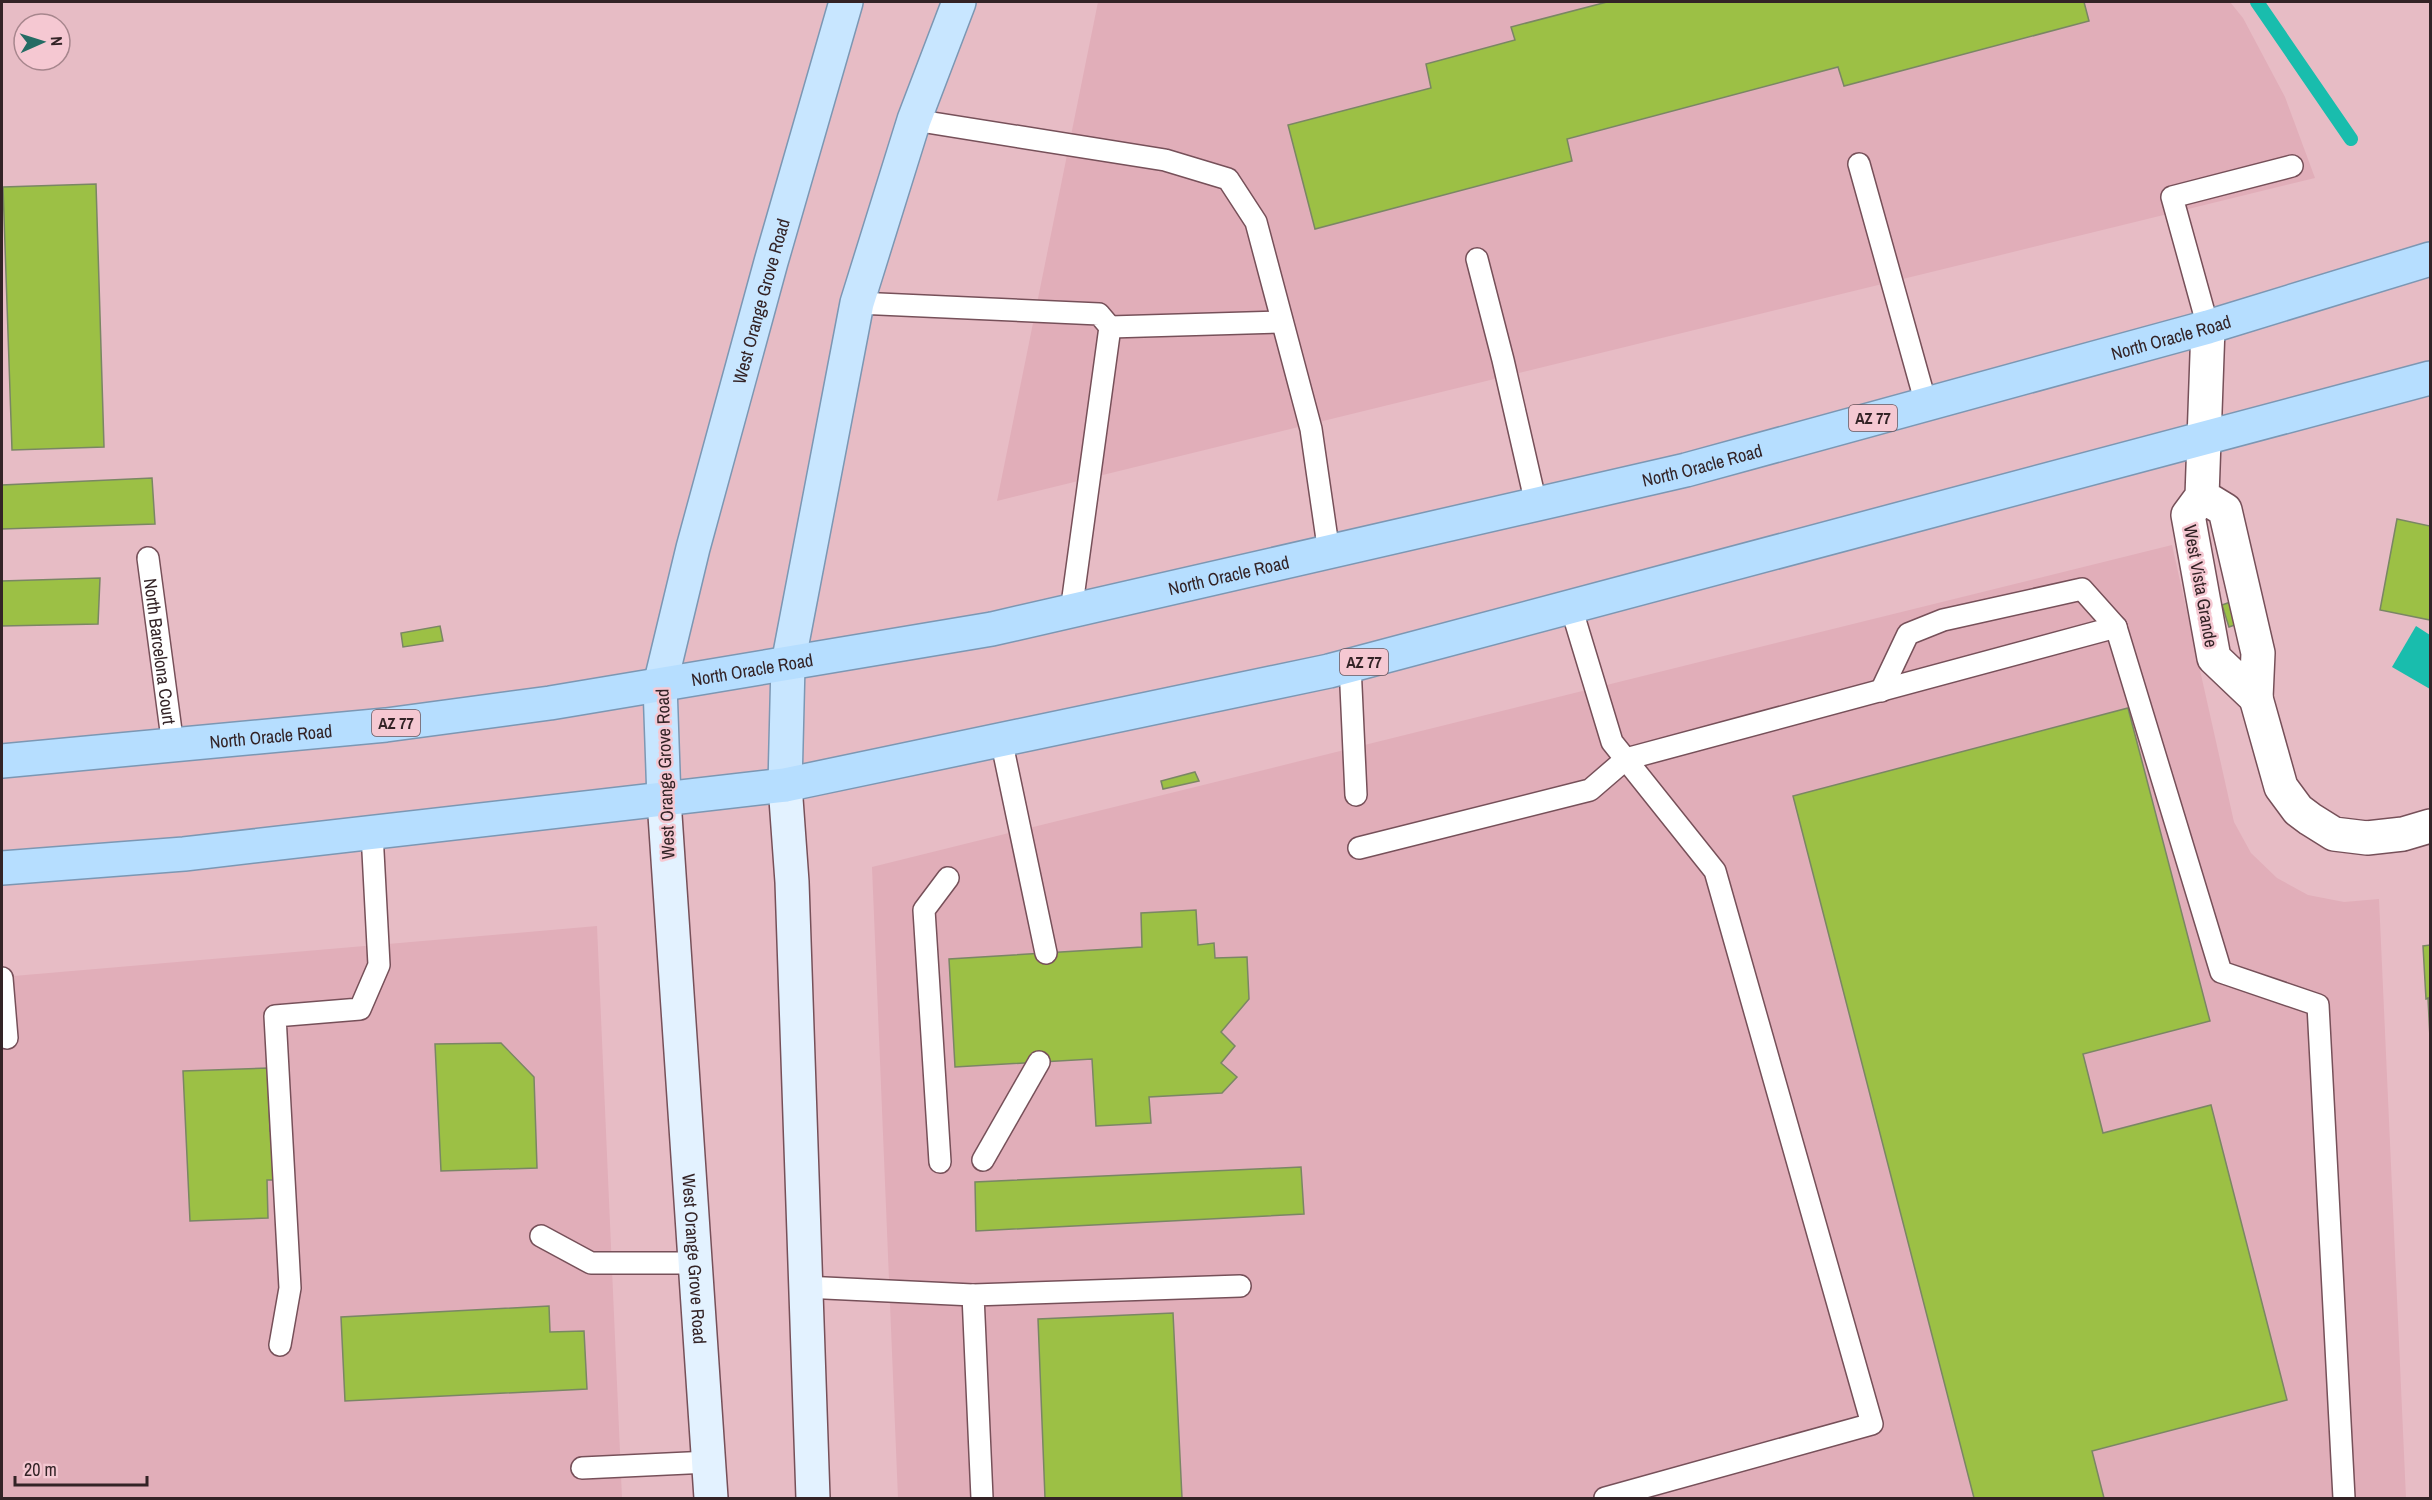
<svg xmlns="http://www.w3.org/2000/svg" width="2432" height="1500" viewBox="0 0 2432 1500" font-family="'Archivo Narrow',sans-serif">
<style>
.built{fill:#e1aeb9}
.water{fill:#19bdad}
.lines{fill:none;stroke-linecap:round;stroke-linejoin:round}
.stream{stroke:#19bdad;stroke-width:14}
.building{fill:#9cc045;stroke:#7a8664;stroke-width:1.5}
.service-casing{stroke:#765059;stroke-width:24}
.minor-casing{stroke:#765059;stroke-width:36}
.secondary-casing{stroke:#765059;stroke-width:36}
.primary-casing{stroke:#7c97b3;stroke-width:36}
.trunk-casing{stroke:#7c97b3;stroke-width:36}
.service{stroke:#fff;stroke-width:21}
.minor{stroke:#fff;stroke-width:33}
.secondary{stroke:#e3f2ff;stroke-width:33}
.primary{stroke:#c8e6ff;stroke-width:33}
.trunk{stroke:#b6deff;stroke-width:33}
.labels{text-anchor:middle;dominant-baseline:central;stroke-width:5;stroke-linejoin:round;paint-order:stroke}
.shield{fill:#f5c8d2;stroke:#6d545a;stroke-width:1.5}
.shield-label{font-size:16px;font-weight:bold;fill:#332326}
.street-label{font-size:18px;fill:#332326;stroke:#f5c8d2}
</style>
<rect width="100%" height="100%" fill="#e7bcc5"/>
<g class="built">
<path d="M1098,2H2230L2243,18L2285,97L2315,178L997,501Z"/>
<path d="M2172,545L2234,822L2251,853L2277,878L2308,895L2344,902L2379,899L2406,1498H898L872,867Z"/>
<path d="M597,926L622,1498H2V977Z"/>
</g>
<path class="water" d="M2416,626L2430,635V689L2392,667Z"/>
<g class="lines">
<path class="stream" d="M2257,2L2351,139"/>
</g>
<g class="building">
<path d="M1607,2H2084L2089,21L1844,86L1838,67L1567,139L1572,161L1315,229L1288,125L1431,88L1426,64L1515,40L1511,27Z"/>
<path d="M96,184L104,447L12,450L3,187Z"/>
<path d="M152,478L155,524L2,529V485Z"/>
<path d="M2397,519L2430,526V620L2380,610Z"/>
<path d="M100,578L98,624L2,626V581Z"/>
<path d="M2236,600L2243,622L2229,627L2222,605Z"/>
<path d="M440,626L443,641L403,647L401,633Z"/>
<path d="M2128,708L2210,1021L2083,1054L2103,1133L2211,1105L2287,1400L2092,1451L2104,1498H1974L1793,796Z"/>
<path d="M1195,772L1199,781L1163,789L1161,781Z"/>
<path d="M1196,910L1198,945L1214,943L1215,958L1247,957L1249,999L1221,1032L1235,1046L1221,1063L1237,1077L1222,1093L1149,1097L1151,1123L1096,1126L1092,1059L955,1067L949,959L1142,947L1141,913Z"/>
<path d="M2430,945V998L2426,999L2423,946Z"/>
<path d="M2428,998H2430V1038Z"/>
<path d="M501,1043L534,1077L537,1168L441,1171L435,1044Z"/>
<path d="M268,1068L270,1131H281L282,1180H267L268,1218L190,1221L183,1071Z"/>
<path d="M1301,1167L1304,1214L976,1231L975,1182Z"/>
<path d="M549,1306L550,1332L584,1331L587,1389L345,1401L341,1317Z"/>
<path d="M1173,1313L1182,1498H1045L1038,1319Z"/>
</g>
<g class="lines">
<defs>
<g id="service">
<path d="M914,120L1165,160L1228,179L1256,222L1311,429L1329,553"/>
<path d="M1859,164L1926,404"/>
<path d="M1477,259L1503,360L1536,504"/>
<path d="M857,303L1099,314L1110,327L1071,612"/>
<path d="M1110,327L1282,322"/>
<path d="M2208,327L2172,197L2292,166"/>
<path id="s1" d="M148,558L173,746"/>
<path d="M1571,607L1612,742L1715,871L1872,1424L1605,1498"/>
<path d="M1350,665L1356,795"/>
<path d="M1881,691L1908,634L1943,620L2082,589L2116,627L2221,972L2318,1005L2344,1498"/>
<path d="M1001,739L1046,953"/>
<path d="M1359,848L1590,790L1626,759L2116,627"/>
<path d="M2,978L7,1038"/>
<path d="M983,1160L1039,1062"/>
<path d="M940,1162L924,910L948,878"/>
<path d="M541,1236L591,1263H697"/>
<path d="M804,1287L973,1295"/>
<path d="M280,1345L290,1288L275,1016L360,1009L379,965L372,833"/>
<path d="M582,1468L709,1462"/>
<path d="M982,1498L973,1295L1240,1286"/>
</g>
<g id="minor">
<path d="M2202,496L2225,510L2258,653L2256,698L2214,658L2188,515L2202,496L2208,327"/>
<path d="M2256,698L2281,787L2298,810L2310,819L2334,834L2367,838L2403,834L2430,826"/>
</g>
<g id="secondary">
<path d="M785,785L792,882L813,1498"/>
<path id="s2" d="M664,800L711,1498"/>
</g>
<g id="primary">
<path d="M785,785L788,664L857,303L914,120L959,2"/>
<path id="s3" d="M664,800L660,685L693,548L771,262L846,2"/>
</g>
<g id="trunk">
<path id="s4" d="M2,761L386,725L550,703L992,629L1686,470L2208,327L2430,259"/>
<path d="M2,868L184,854L785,785L1329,671L2430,378"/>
</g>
</defs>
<use href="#service" class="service-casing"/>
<use href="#minor" class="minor-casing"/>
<use href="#secondary" class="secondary-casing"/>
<use href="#primary" class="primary-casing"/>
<use href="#trunk" class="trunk-casing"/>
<use href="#service" class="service"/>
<use href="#minor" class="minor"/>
<use href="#secondary" class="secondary"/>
<use href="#primary" class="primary"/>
<use href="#trunk" class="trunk"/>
</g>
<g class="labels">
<g class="shield">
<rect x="1849" y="405" width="48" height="26" rx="4.5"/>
<rect x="1340" y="649" width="48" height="26" rx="4.5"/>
<rect x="372" y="710" width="48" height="26" rx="4.5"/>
</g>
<g class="shield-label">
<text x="1873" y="418">AZ 77</text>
<text x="1364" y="662">AZ 77</text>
<text x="396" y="723">AZ 77</text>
</g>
<g class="street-label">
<text stroke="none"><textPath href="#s3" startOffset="512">West Orange Grove Road</textPath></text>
<text stroke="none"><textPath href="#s4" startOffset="2214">North Oracle Road</textPath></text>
<text stroke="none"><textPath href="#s4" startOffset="1728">North Oracle Road</textPath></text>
<text stroke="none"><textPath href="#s4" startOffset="1242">North Oracle Road</textPath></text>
<text transform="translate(2201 586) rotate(80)">West Vista Grande</text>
<text stroke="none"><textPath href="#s1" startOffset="94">North Barcelona Court</textPath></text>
<text stroke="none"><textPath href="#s4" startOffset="756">North Oracle Road</textPath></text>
<text stroke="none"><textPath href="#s4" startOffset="270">North Oracle Road</textPath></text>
<text transform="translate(665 774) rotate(-92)">West Orange Grove Road</text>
<text stroke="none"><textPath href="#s2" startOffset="460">West Orange Grove Road</textPath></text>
</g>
</g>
<rect width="2432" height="1500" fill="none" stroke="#332326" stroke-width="6"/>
<g transform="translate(42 42) rotate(87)"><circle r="28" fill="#f5c8d2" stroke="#a7868d" stroke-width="1.5"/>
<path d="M0-4.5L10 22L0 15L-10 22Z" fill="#246c64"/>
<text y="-9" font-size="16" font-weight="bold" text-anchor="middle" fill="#332326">N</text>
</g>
<path d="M15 1476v9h132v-9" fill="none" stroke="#332326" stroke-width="3"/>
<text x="24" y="1476" font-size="18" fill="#332326" stroke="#f5c8d2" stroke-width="4.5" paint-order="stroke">20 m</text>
</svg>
